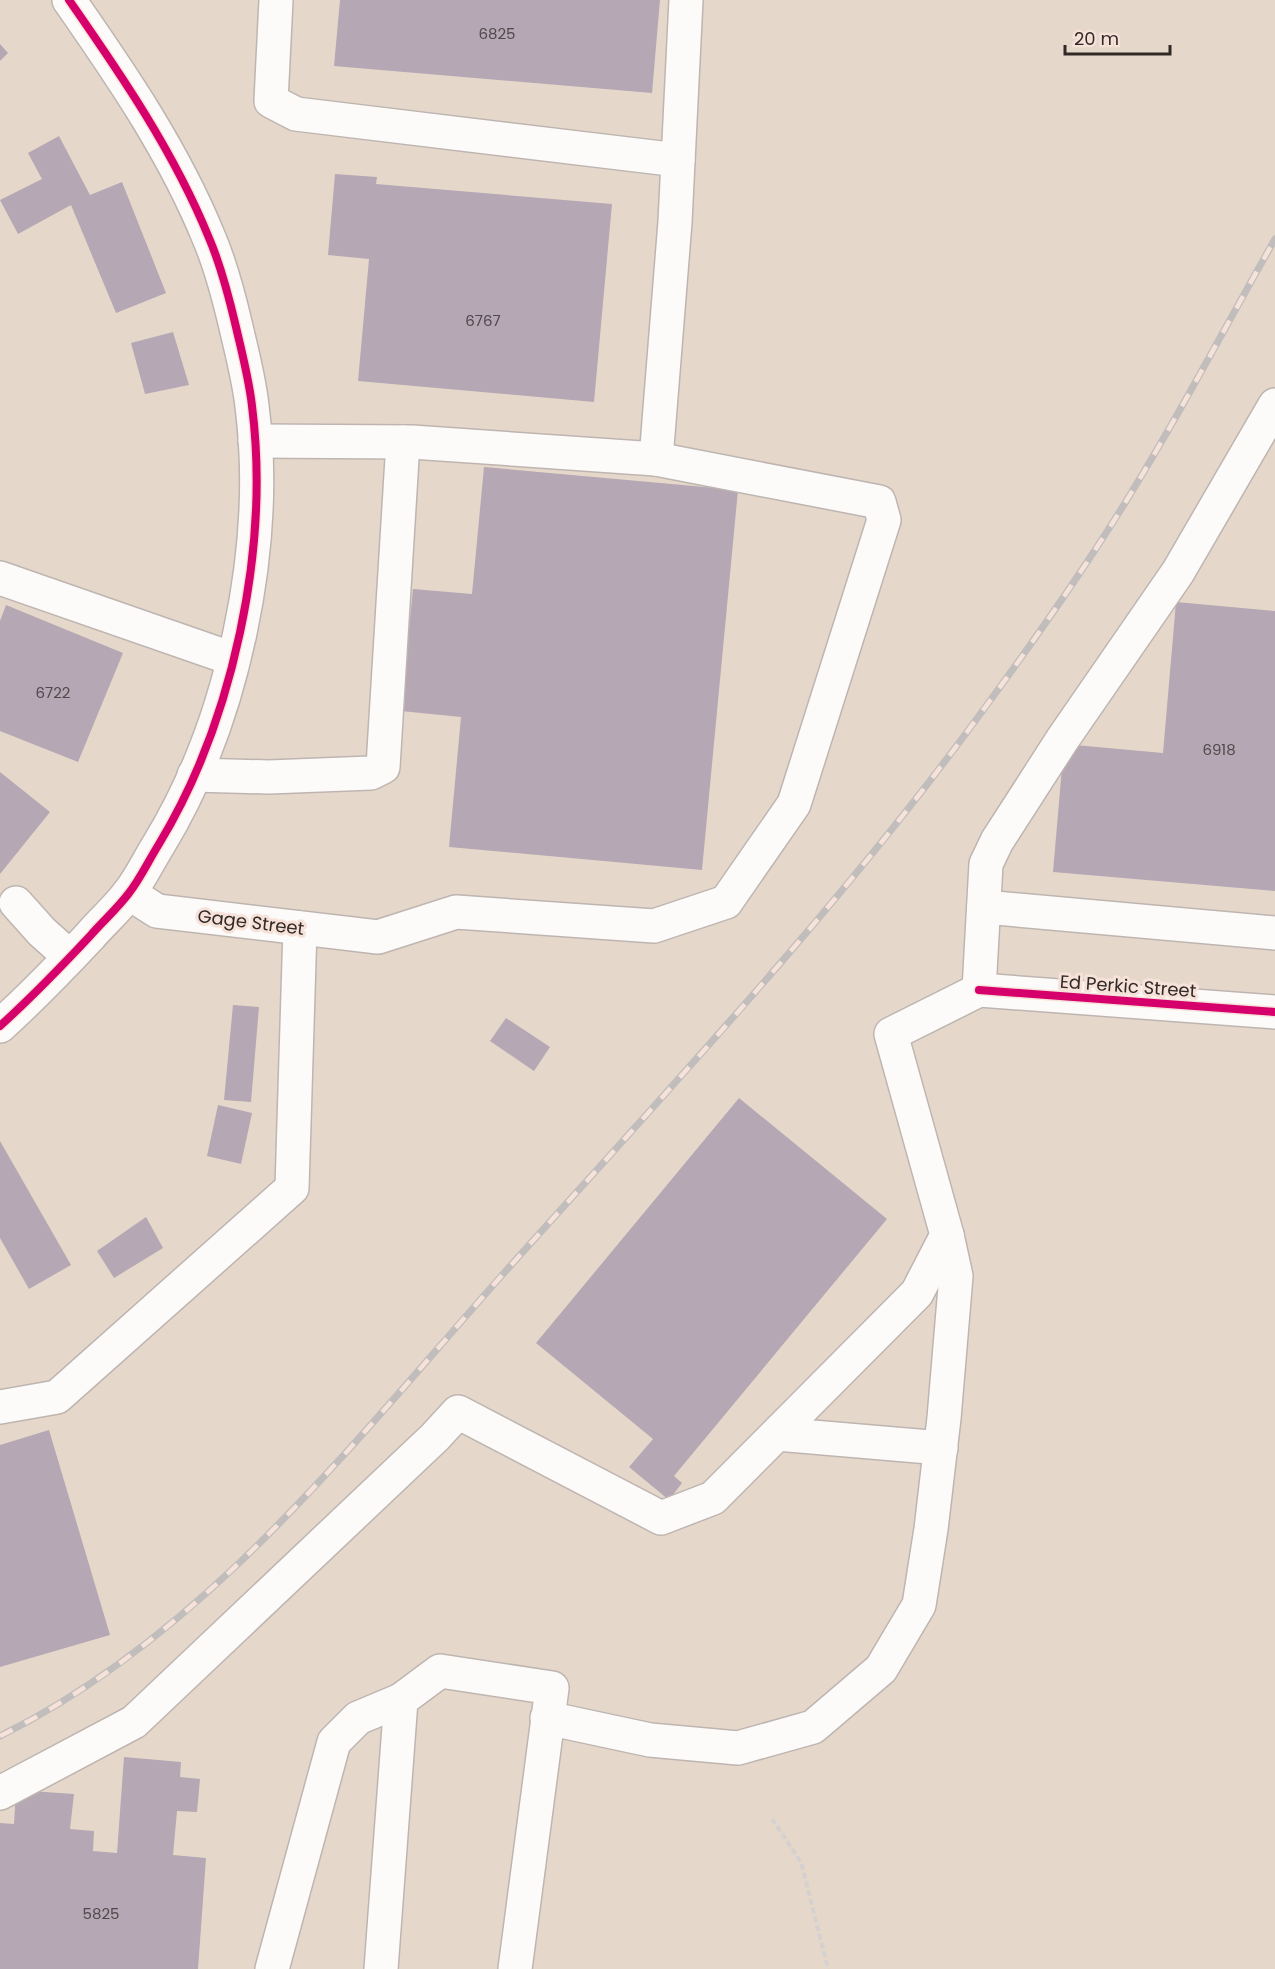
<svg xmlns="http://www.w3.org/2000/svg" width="1275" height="1969" viewBox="0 0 1275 1969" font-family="Poppins,sans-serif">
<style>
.industrial{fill:#e5d8cb}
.building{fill:#b5a7b4}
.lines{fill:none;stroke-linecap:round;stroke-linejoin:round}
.minor-casing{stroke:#beb5b1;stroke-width:36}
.path{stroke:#d5d1d0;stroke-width:4;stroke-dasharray:6 3;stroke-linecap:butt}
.minor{stroke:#fdfbfa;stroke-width:33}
.rail-casing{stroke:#c0bdbc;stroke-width:7}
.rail{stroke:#f6e2d9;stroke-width:4.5;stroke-dasharray:14;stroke-linecap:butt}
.cycleway-casing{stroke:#f6e2d9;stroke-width:11}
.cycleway{stroke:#d6006c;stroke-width:8}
.labels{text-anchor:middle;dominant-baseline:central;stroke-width:6;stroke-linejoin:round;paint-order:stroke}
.number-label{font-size:15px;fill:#51484a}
.street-label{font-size:18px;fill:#302926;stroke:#f6e2d9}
</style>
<rect width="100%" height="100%" fill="#f0e5df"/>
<rect class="industrial" x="0" y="0" width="1275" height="1969"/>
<g class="building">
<path d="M340,0H660L652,93L334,66Z"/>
<path d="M0,44L8,53L0,61Z"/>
<path d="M59,136L90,195L122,182L166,293L116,313L71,205L18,234L0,200L42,179L28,153Z"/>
<path d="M335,174L377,177L376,184L612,204L594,402L358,381L369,259L328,255Z"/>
<path d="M173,332L189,385L145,394L131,343Z"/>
<path d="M484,467L738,490L702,870L449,847L461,717L401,711L413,589L472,594Z"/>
<path d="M1176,602L1275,611V891L1053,872L1064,744L1163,753Z"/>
<path d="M6,605L123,653L78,762L0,731V621Z"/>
<path d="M0,772L50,812L0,874Z"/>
<path d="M233,1005L259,1007L251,1102L224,1100Z"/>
<path d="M506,1018L550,1047L534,1071L490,1041Z"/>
<path d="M739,1098L887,1219L674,1476L682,1483L669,1500L629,1467L653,1439L536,1343Z"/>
<path d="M218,1105L252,1113L241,1164L207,1156Z"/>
<path d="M0,1141L71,1265L29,1289L0,1238Z"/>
<path d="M146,1217L163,1248L114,1278L97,1251Z"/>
<path d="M49,1430L110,1635L0,1667V1445Z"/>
<path d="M124,1757L181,1762L180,1777L200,1779L197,1812L177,1811L173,1855L206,1858L198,1969H0V1823L14,1824L16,1790L74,1794L70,1829L94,1831L93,1851L117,1853Z"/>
</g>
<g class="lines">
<defs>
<g id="minor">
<path d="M276,0L271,101L296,114L678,160"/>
<path d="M656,459L675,222L686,0"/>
<path d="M0,578L233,659"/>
<path d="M194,775L269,777L371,773L383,767L403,442"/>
<path d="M129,893L157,911L378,937L456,912L654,926L726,902L794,804L884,520L879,502L656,459L412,442L255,441"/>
<path d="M16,903L42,932L70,957"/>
<path d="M984,907L1275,933"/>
<path d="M979,990L986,864L997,841L1062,740L1178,572L1275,405"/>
<path d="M979,990L1275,1012"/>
<path d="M0,1026C32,997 61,967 90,936C102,922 117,909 129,893C140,879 149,860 159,844C233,722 270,548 252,406C249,379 242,353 236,327C229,297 221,266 209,238C174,152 122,76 69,0"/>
<path d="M0,1407L57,1397L292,1188L300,928"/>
<path d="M777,1434L941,1448"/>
<path d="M547,1718L650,1740L738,1748L813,1727L881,1669L919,1605L931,1529L944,1418L956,1276L947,1235"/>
<path d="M0,1793L134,1722L435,1437L458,1412L661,1518L713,1498L917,1293L947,1235L891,1034L979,990"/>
<path d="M272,1969L334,1742L358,1718L401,1700"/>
<path d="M381,1969L401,1700L440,1671L552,1688L515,1969"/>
</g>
</defs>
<use href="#minor" class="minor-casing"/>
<path class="path" d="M772,1819L801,1862L828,1969"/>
<use href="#minor" class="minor"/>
<defs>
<path id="rail" d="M0,1736C204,1635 348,1449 496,1282C662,1096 834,914 981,713C1020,660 1059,605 1095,550C1161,450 1216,343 1275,239"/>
</defs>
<use href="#rail" class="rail-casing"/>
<use href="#rail" class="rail"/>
<defs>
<g id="cycleway">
<path d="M979,990L1275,1012"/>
<path d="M0,1026C32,997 61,967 90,936C102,922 117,909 129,893C140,879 149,860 159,844C233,722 270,548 252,406C249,379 242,353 236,327C229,297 221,266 209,238C174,152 122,76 69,0"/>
</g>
</defs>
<use href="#cycleway" class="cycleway-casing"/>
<use href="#cycleway" class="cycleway"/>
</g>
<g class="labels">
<g class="number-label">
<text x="497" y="33">6825</text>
<text x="483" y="320">6767</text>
<text x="53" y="692">6722</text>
<text x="1219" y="749">6918</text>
<text x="101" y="1913">5825</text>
</g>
<g class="street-label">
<text transform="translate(251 922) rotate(7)">Gage Street</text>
<text transform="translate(1128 986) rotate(4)">Ed Perkic Street</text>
</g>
</g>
<path d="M1065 45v9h105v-9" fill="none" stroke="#302926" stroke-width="3"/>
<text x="1074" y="45" font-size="18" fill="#302926" stroke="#f6e2d9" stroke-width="4.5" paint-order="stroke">20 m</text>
</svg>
